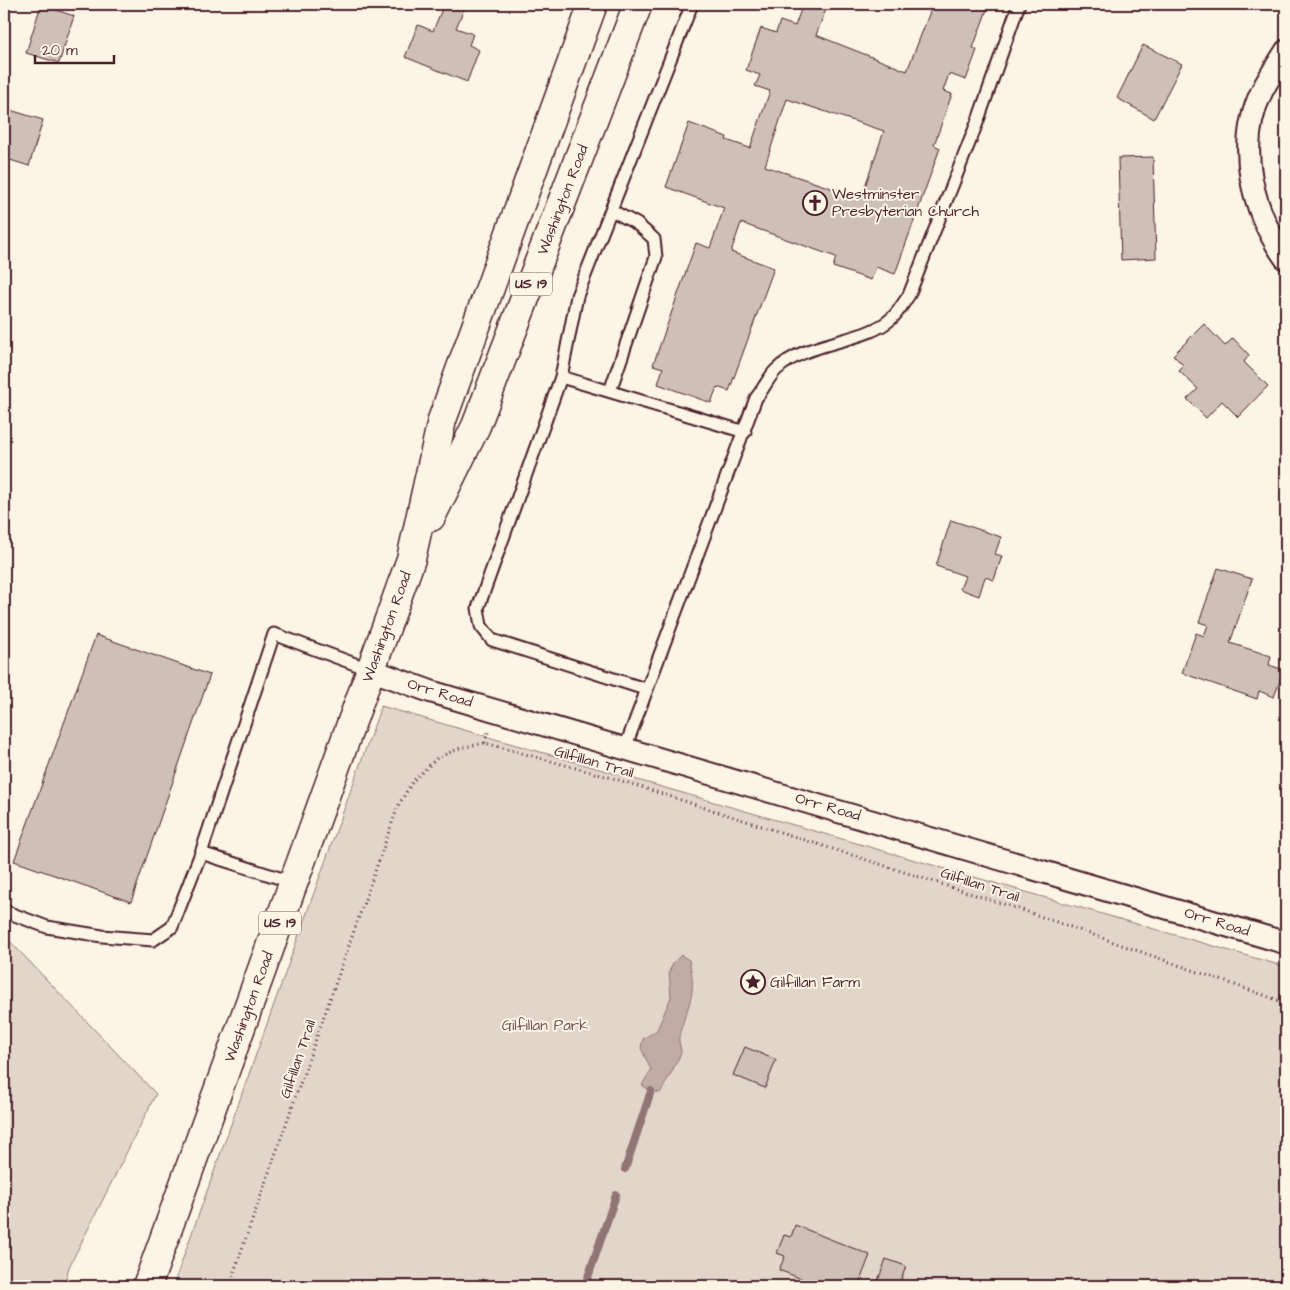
<svg xmlns="http://www.w3.org/2000/svg" width="1290" height="1290" viewBox="0 0 1290 1290" font-family="'Architects Daughter',sans-serif">
<style>
.green{fill:#e2d5ca;stroke:#967a7a}
.water{fill:#c0aca5;stroke:#917474}
.lines{fill:none;stroke-linecap:round;stroke-linejoin:round}
.stream{stroke:#917474;stroke-width:8}
.building{fill:#cfc0b7;stroke:#4a1f2b;fill-rule:evenodd}
.service-casing{stroke:#4a1f2b;stroke-width:15}
.minor-casing{stroke:#4a1f2b;stroke-width:25}
.primary-casing{stroke:#4a1f2b;stroke-width:31}
.path{stroke:#4a1f2b;stroke-width:3;stroke-dasharray:1 4;stroke-linecap:butt}
.service{stroke:#fcf5e5;stroke-width:11}
.minor{stroke:#fcf5e5;stroke-width:21}
.primary{stroke:#fcf5e5;stroke-width:28}
.labels{text-anchor:middle;dominant-baseline:central;stroke-width:4;stroke-linejoin:round;paint-order:stroke}
.shield{fill:#fcf5e5;stroke:#7f5f63;stroke-width:1}
.shield-label{font-size:14px;font-weight:bold;fill:#4a1f2b}
.poi-label{font-size:15px;fill:#4a1f2b;stroke:#fcf5e5;text-anchor:start}
.street-label{font-size:15px;fill:#4a1f2b;stroke:#fcf5e5}
.park-label{font-size:15px;fill:#704c53;stroke:#fcf5e5}
</style>
<rect width="100%" height="100%" fill="#fcf5e5"/>
<filter id="ink" filterUnits="userSpaceOnUse"><feTurbulence type="fractalNoise" baseFrequency=".02" numOctaves="2"/><feDisplacementMap in="SourceGraphic" scale="10" xChannelSelector="R" yChannelSelector="G"/><feConvolveMatrix kernelMatrix="1 2 1 2 8 2 1 2 1" color-interpolation-filters="sRGB"/></filter>
<g filter="url(#ink)">
<g class="green">
<path d="M381,706L1286,967V1286H173Z"/>
<path d="M4,935L156,1094L69,1267L64,1286H4Z"/>
</g>
<path class="water" d="M681,955L689,960C698,997 687,1004 679,1036C678,1042 681,1047 681,1052C680,1057 663,1089 660,1093L651,1091L642,1085L651,1070L641,1048L643,1039L657,1030L671,997L669,972L673,963Z"/>
<g class="lines">
<g class="stream">
<path d="M625,1169L651,1091"/>
<path d="M585,1286L616,1195"/>
</g>
</g>
<g class="building">
<path d="M444,4H466L456,28L473,34L469,45L479,50L467,82L405,57L418,25L433,31Z"/>
<path d="M803,4H828L816,35L907,71L933,4H989L973,48L977,50L966,80L949,74L943,91L952,94L934,145L940,148L895,274L876,267L871,280L833,267L836,257L741,223L731,252L774,268L729,391L717,387L711,403L658,384L663,368L653,365L696,243L710,248L724,208L666,187L689,123L727,137L726,140L750,148L770,91L755,86L760,75L746,70L761,28L776,33L780,21L795,26ZM787,99L884,131L861,198L765,166Z"/>
<path d="M41,5L74,16L59,63L26,53Z"/>
<path d="M1143,45L1182,64L1154,119L1117,98Z"/>
<path d="M10,110L43,120L29,166L4,158V119L7,120Z"/>
<path d="M1153,157L1156,258L1121,260L1118,158Z"/>
<path d="M1204,324L1225,346L1233,338L1249,355L1244,362L1268,386L1238,417L1222,401L1206,418L1187,399L1198,389L1179,371L1184,366L1173,355Z"/>
<path d="M951,520L1001,537L995,554L1002,556L994,580L985,577L979,596L960,589L965,576L936,566Z"/>
<path d="M1218,568L1252,579L1230,643L1271,656L1269,665L1284,670L1274,697L1259,691L1257,699L1182,673L1196,633L1204,636L1208,625L1199,622Z"/>
<path d="M96,635L210,675L131,902L14,861Z"/>
<path d="M745,1047L776,1060L765,1088L733,1075Z"/>
<path d="M795,1225L870,1255L858,1286H820L779,1270L785,1256L777,1253L784,1235L791,1237Z"/>
<path d="M886,1259L906,1266L899,1286H876Z"/>
</g>
<g class="lines">
<defs>
<g id="service">
<path d="M561,377L745,432"/>
<path d="M610,391L656,257L654,239L637,224L611,210"/>
<path d="M645,689L492,640L481,626L478,608L561,377L577,296L692,4"/>
<path d="M625,748L756,398C763,390 768,378 776,370C808,339 866,344 893,317C899,311 904,302 909,295L977,123L1019,4"/>
<path d="M295,883L201,853L274,634L371,670"/>
<path d="M4,911L47,927L102,936L153,940L172,927L201,853"/>
</g>
<g id="minor">
<path d="M1286,51C1278,64 1269,77 1262,91C1235,146 1252,211 1286,259"/>
<path d="M371,670L432,692L1286,943"/>
</g>
<g id="primary">
<path d="M431,517L476,426L638,4"/>
<path d="M147,1286L411,559L442,420L593,4"/>
</g>
</defs>
<use href="#service" class="service-casing"/>
<use href="#minor" class="minor-casing"/>
<use href="#primary" class="primary-casing"/>
<g class="path">
<path d="M485,743L488,732"/>
<path d="M229,1286L398,806L413,781L437,758L460,748L485,743L616,779L1031,913L1286,1003"/>
</g>
<use href="#service" class="service"/>
<use href="#minor" class="minor"/>
<use href="#primary" class="primary"/>
</g>
</g>
<defs>
<symbol id="church-ring" viewBox="-11 -11 22 22"><circle r="9.5" fill="#fcf5e5" stroke="#4a1f2b" stroke-width="1.5"/><path d="M-1.2-6h2.4v3.5h3.3v2.4h-3.3V6h-2.4V-.1h-3.3v-2.4h3.3Z" fill="#4a1f2b"/></symbol>
<symbol id="sight-ring" viewBox="-11 -11 22 22"><circle r="9.5" fill="#fcf5e5" stroke="#4a1f2b" stroke-width="1.5"/><path d="M0-6L1.8-2.2L6-1.7L2.9 1.2L3.7 5.4L0 3.3L-3.7 5.4L-2.9 1.2L-6-1.7L-1.8-2.2Z" fill="#4a1f2b"/></symbol>
</defs>
<g fill-rule="evenodd">
<use href="#church-ring" x="801" y="189" width="28" height="28"/>
<use href="#sight-ring" x="739" y="968" width="28" height="28"/>
</g>
<g class="labels">
<g class="shield">
<rect x="510" y="272.5" width="42" height="23" rx="4"/>
<rect x="259" y="911.5" width="42" height="23" rx="4"/>
</g>
<g class="shield-label">
<text x="531" y="284">US 19</text>
<text x="280" y="923">US 19</text>
</g>
<g class="poi-label">
<text x="832" y="194">Westminster<tspan x="832" dy="17">Presbyterian Church</tspan></text>
<text x="770" y="982">Gilfillan Farm</text>
</g>
<g class="street-label">
<text transform="translate(563 200) rotate(-69)">Washington Road</text>
<text transform="translate(387 627) rotate(-70)">Washington Road</text>
<text transform="translate(440 693) rotate(17)">Orr Road</text>
<text transform="translate(594 762) rotate(16)">Gilfillan Trail</text>
<text transform="translate(828 807) rotate(16)">Orr Road</text>
<text transform="translate(980 885) rotate(18)">Gilfillan Trail</text>
<text transform="translate(1217 922) rotate(17)">Orr Road</text>
<text transform="translate(249 1007) rotate(-70)">Washington Road</text>
<text transform="translate(298 1059) rotate(-71)">Gilfillan Trail</text>
</g>
<g class="park-label">
<text x="545" y="1025">Gilfillan Park</text>
</g>
</g>
<rect width="1290" height="1290" fill="none" stroke="#fcf5e5" stroke-width="20"/>
<rect x="10" y="10" width="1270" height="1270" fill="none" stroke="#4a1f2b" stroke-width="2" filter="url(#ink)"/>
<path d="M35 55v8h79v-8" fill="none" stroke="#4a1f2b" stroke-width="2.5"/>
<text x="42" y="55" font-size="15" fill="#4a1f2b" stroke="#fcf5e5" stroke-width="4" paint-order="stroke">20 m</text>
</svg>
